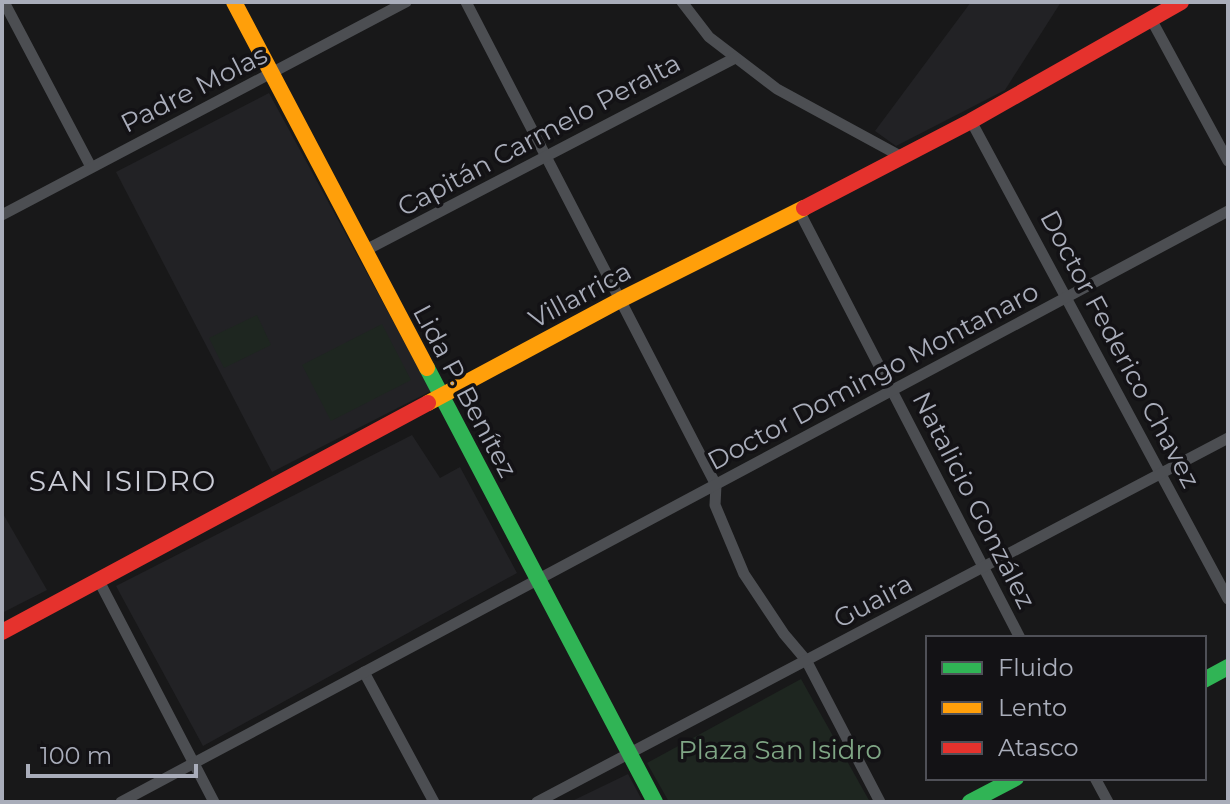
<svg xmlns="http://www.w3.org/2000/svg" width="1230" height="804" viewBox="0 0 1230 804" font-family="Montserrat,sans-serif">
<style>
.built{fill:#222225}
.green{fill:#1e2620}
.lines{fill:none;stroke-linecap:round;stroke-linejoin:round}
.street{stroke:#4c4e52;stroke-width:11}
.fast{stroke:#30b455;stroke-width:16}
.slow{stroke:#ff9f0a;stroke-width:16}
.jam{stroke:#e5322d;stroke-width:16}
.labels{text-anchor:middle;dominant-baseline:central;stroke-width:7;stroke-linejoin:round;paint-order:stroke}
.street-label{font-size:26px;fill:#a9adba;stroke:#131215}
.park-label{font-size:26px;fill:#7fa685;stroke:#131215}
.neighbourhood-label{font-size:28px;letter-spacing:2px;fill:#caccd6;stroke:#131215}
</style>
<rect width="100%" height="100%" fill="#181819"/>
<g class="built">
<path d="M971,2H1061L1005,90L896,146L875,131Z"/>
<path d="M269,93L431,391L272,472L116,172Z"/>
<path d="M412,435L440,478L460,467L517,573L203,746L116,586Z"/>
<path d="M2,512L47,590L2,613Z"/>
<path d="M628,774L643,802H570Z"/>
</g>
<g class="green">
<path d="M257,315L271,345L224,368L209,338Z"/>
<path d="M382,324L411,380L331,421L302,365Z"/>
<path d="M801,679L870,802H669L647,763Z"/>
</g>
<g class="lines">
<g class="street">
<path d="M4,2L91,167"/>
<path d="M466,2L716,485L715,505L744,574L784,634L806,660L880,802"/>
<path d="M682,2L709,37L777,89L902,157"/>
<path d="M1151,19L1228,161"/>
<path d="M971,121L1228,599"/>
<path d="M799,211L1020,638"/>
<path d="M2,215L406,2"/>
<path d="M364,251L735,58"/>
<path d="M99,581L214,802"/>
<path d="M364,672L434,802"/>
<path d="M1095,778L1108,802"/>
<path d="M121,802L1228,211"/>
<path d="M537,802L1228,438"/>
</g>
<g class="fast">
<path d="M427,368L655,802"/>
<path d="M1204,680L1228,667"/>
<path d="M970,802L1016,778"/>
</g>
<g class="slow">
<path d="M234,2L427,368"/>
<path d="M428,403L620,300L804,208"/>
</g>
<g class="jam">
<path d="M804,208L971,121L1181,2"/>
<path d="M2,632L428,403"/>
</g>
</g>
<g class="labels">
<g class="street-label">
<text transform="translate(194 89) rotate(-27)">Padre Molas</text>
<text transform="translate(539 135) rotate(-28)">Capitán Carmelo Peralta</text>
<text transform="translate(580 295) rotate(-28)">Villarrica</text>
<text transform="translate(1120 349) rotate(62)">Doctor Federico Chavez</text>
<text transform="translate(873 376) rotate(-28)">Doctor Domingo Montanaro</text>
<text transform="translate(465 391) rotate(62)">Lida P. Benítez</text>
<text transform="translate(974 500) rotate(63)">Natalicio González</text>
<text transform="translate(873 601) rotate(-28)">Guaira</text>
</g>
<g class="park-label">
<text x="780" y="750">Plaza San Isidro</text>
</g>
<g class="neighbourhood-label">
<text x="123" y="481">SAN ISIDRO</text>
</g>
</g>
<rect width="1230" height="804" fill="none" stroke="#a9adba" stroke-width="8"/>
<rect x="926" y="636" width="280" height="144" fill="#131215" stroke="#4f5057" stroke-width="2"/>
<rect x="942" y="662" width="40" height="12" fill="#30b455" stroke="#4f5057" stroke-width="2"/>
<text x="998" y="676" font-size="24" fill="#a9adba">Fluido</text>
<rect x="942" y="702" width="40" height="12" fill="#ff9f0a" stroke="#4f5057" stroke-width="2"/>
<text x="998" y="716" font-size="24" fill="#a9adba">Lento</text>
<rect x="942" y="742" width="40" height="12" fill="#e5322d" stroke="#4f5057" stroke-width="2"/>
<text x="998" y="756" font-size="24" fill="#a9adba">Atasco</text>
<path d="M28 764v12h168v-12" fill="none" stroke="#a9adba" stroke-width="4"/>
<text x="40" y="764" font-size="24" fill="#a9adba" stroke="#131215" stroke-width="6" paint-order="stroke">100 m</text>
</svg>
